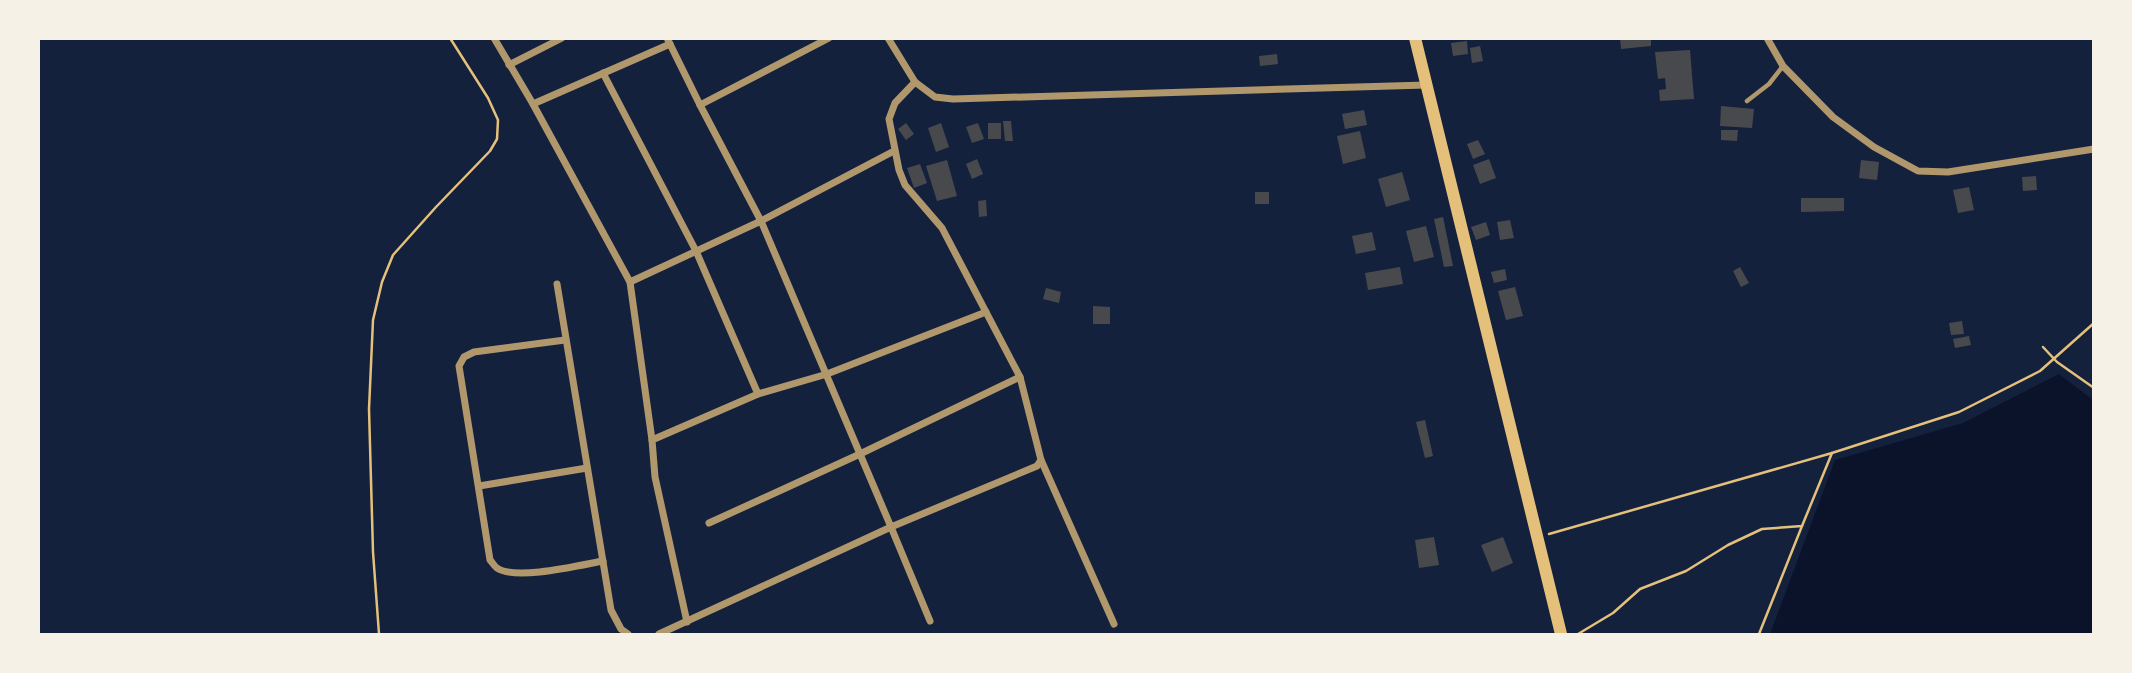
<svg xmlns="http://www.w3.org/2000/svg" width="2132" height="673" viewBox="0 0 2132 673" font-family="Rubik,sans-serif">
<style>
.water{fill:#0b132b}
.building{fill:#48494c}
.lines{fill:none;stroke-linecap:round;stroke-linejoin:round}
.path{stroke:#e5c07b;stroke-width:2.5}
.service{stroke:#b1986c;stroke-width:4.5}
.minor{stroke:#b1986c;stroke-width:7}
.secondary{stroke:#e5c07b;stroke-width:12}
</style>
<rect width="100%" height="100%" fill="#14213d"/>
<path class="water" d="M2059,374L2093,400V634H1770L1835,460L1963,423Z"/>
<g class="building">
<path d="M1620,38H1651V46L1621,49Z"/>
<path d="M1467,41L1468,54L1453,56L1451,43Z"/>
<path d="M1480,46L1483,61L1472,63L1470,48Z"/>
<path d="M1690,50L1694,99L1660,101L1659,90L1666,89L1665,78L1658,79L1655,52Z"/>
<path d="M1277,54L1278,64L1260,66L1259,56Z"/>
<path d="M1721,106L1754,109L1752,128L1720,126Z"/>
<path d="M1364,110L1367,125L1345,129L1342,114Z"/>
<path d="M1003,121H1011L1013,141H1005Z"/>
<path d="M906,123L914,134L906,140L898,129Z"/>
<path d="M941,123L949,147L936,152L928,128Z"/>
<path d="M978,123L984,139L972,143L966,127Z"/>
<rect x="988" y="123" width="13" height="16"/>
<path d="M1721,130H1738L1737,141L1721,140Z"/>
<path d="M1360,131L1366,158L1343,164L1337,136Z"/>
<path d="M1478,140L1485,154L1473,159L1467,144Z"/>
<path d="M977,159L983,174L972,179L966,164Z"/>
<path d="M1489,159L1496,178L1480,184L1473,165Z"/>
<path d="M947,160L957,196L937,201L926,166Z"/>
<path d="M1861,160L1879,162L1877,180L1859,178Z"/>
<path d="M920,164L927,183L914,188L907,168Z"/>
<path d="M1402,172L1410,200L1386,207L1378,179Z"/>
<path d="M2036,176L2037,190L2023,191L2022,177Z"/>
<path d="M1969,187L1974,210L1958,213L1953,190Z"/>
<rect x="1255" y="192" width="14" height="12"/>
<path d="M1801,198H1844V211L1801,212Z"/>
<path d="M986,200L987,216L979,217L978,201Z"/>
<path d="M1443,217L1453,266L1444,267L1434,219Z"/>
<path d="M1510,220L1514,238L1500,240L1497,222Z"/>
<path d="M1486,222L1490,235L1476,240L1471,227Z"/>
<path d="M1426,226L1434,257L1414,262L1406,231Z"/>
<path d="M1372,232L1376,250L1356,254L1352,236Z"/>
<path d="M1400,267L1403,284L1368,290L1365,273Z"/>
<path d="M1740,267L1749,283L1741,287L1733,271Z"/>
<path d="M1505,269L1507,280L1494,283L1491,272Z"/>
<path d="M1515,287L1523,316L1506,320L1498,291Z"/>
<path d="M1046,288L1061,292L1059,303L1043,299Z"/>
<path d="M1093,306L1110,307V324H1093Z"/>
<path d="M1962,321L1964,334L1951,335L1949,323Z"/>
<path d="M1969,336L1971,345L1955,348L1953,339Z"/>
<path d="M1425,420L1433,456L1425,458L1416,422Z"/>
<path d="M1434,537L1439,565L1419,568L1415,540Z"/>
<path d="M1503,537L1513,563L1492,572L1481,545Z"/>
</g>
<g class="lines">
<g class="path">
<path d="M2043,347L2057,362L2094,388"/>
<path d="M1549,534L1832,453"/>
<path d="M379,634L373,552L369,409L373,320L382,282L393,255L436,207L490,151L497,139L498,120L488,98L450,38"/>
<path d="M1578,634L1613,613L1640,589L1686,571L1728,545L1762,529L1802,526L1832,453L1959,412L2040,371L2094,323"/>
<path d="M1759,634L1802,526"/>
</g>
<path class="service" d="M1747,101L1769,84L1783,66"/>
<g class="minor">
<path d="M494,38L533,104L630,282L761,221L700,105"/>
<path d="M667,38L700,105L829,38"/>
<path d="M888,38L915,82L935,97L953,99L1426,85"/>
<path d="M1767,38L1783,66L1833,117L1874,147L1918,171L1948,172L2094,149"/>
<path d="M509,65L562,38"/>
<path d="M603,73L696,251L758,394"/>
<path d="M533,104L670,44"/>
<path d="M894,151L761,221L891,527L1037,466L1041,460L1020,377L942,228L905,185L899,170L889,119L895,103L915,82"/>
<path d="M630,282L652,440"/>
<path d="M557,284L611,610L621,629L628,634"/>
<path d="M565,340L474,352L464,357L459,366L490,560C492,562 495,567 497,568C515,581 581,565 603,561"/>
<path d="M1041,460L1114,624"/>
<path d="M479,486L587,468"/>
<path d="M709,523L860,454L1020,377"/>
<path d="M687,622L655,477L652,440L758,394L827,374L986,312"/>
<path d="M659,634L891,527L930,621"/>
</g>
<path class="secondary" d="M1415,38L1561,634"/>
</g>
<rect width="2132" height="673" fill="none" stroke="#f6f1e7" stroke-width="80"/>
</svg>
